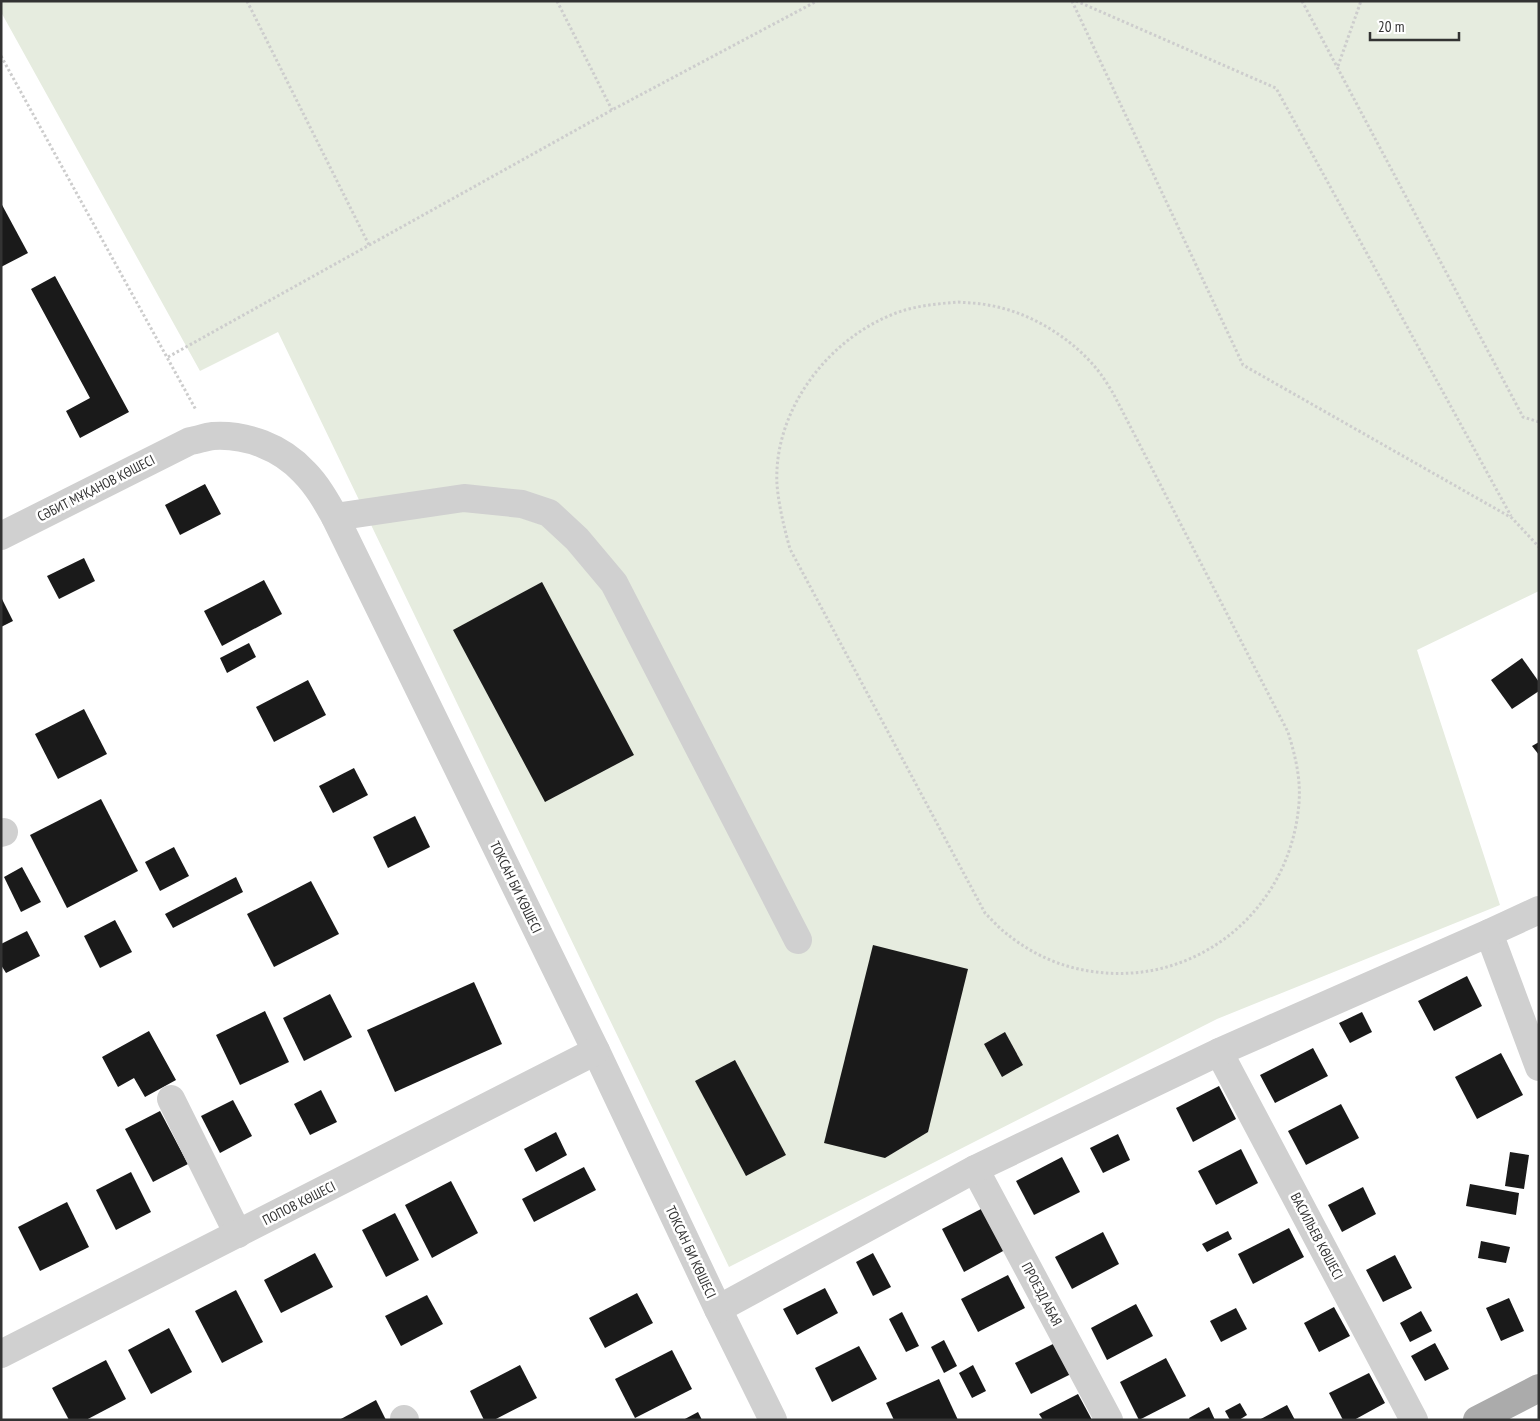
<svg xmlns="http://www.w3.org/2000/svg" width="1540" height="1421" viewBox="0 0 1540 1421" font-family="'PT Sans Narrow',sans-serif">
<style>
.green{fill:#e6ecdf}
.building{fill:#1a1a1a}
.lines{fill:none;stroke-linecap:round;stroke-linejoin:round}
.path{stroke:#cdcdcd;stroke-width:3;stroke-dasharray:2.5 2.5;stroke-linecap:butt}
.minor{stroke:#d0d0d0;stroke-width:28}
.major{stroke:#ababab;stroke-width:28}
.labels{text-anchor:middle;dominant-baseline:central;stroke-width:5;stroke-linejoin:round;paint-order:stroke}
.street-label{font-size:14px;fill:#333;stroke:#fff}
</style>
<rect width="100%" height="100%" fill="#fff"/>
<path class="green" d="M1,1H1539V591L1417,650L1500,905L1217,1019L974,1142L729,1267L278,332L200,371L1,12Z"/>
<g class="building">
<path d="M1,203L28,253L1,267Z"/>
<path d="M55,276L129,412L80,438L66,411L90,398L31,289Z"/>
<path d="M205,484L221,514L180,535L165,505Z"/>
<path d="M84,558L95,581L59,599L47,576Z"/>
<path d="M264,580L282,614L222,646L204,611Z"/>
<path d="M542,582L634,755L545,802L453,630Z"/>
<path d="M1,597L13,621L1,627Z"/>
<path d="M249,643L256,657L227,673L220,658Z"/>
<path d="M1522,658L1539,682V691L1512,709L1491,680Z"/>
<path d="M308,680L326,715L274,742L256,707Z"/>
<path d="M84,709L107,754L58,779L35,734Z"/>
<path d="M1539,742V755L1532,746Z"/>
<path d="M354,768L368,795L333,813L319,786Z"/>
<path d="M101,799L138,871L67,908L30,835Z"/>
<path d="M415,816L430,847L388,868L373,837Z"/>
<path d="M174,847L189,876L160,891L145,862Z"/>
<path d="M22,867L41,902L21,912L4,877Z"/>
<path d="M236,877L243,892L173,928L165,914Z"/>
<path d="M311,881L339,934L274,967L247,914Z"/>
<path d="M115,920L132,952L100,968L84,936Z"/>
<path d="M27,931L40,956L6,973L1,965V944Z"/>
<path d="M873,945L968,969L928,1132L885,1158L824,1143Z"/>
<path d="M1467,976L1482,1006L1434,1031L1418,1001Z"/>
<path d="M474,982L502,1044L395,1092L367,1030Z"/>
<path d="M330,994L352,1037L304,1061L283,1018Z"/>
<path d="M265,1011L289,1062L240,1085L216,1035Z"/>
<path d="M1362,1012L1372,1032L1350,1043L1339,1023Z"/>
<path d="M149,1031L176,1080L145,1097L134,1078L118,1087L102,1057Z"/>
<path d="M1005,1032L1023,1065L1002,1077L984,1044Z"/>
<path d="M1313,1048L1328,1076L1275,1103L1260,1075Z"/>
<path d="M1501,1053L1523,1095L1477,1119L1455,1077Z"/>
<path d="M735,1060L786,1155L746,1176L695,1081Z"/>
<path d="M1219,1086L1236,1119L1193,1142L1176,1108Z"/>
<path d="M321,1090L337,1122L310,1135L294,1104Z"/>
<path d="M233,1100L252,1136L220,1153L201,1116Z"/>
<path d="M1341,1104L1359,1138L1306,1165L1288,1131Z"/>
<path d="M160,1111L188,1164L153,1182L125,1129Z"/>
<path d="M556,1132L567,1155L536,1172L524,1149Z"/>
<path d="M1118,1134L1130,1160L1103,1173L1090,1148Z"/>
<path d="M1241,1149L1258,1183L1216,1205L1198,1171Z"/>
<path d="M1510,1152L1529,1155L1524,1189L1505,1186Z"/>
<path d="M1062,1157L1080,1192L1034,1215L1016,1181Z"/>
<path d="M584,1167L596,1190L534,1222L522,1199Z"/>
<path d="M131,1172L151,1212L116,1230L96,1190Z"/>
<path d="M451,1181L478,1233L432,1258L405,1205Z"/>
<path d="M1470,1184L1519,1193L1516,1215L1466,1206Z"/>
<path d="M1363,1187L1376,1214L1342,1232L1328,1205Z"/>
<path d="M67,1202L89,1247L40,1271L18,1227Z"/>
<path d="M983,1208L1005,1250L964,1272L942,1229Z"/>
<path d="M395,1213L419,1260L386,1277L362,1230Z"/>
<path d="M1289,1228L1304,1257L1253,1284L1238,1254Z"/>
<path d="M1228,1231L1232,1239L1207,1252L1202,1244Z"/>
<path d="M1103,1232L1119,1264L1072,1289L1055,1257Z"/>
<path d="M1481,1241L1510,1247L1506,1263L1478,1258Z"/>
<path d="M315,1253L333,1287L281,1313L264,1280Z"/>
<path d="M873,1253L891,1287L873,1296L856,1262Z"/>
<path d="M1395,1255L1412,1288L1383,1302L1366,1270Z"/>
<path d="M1008,1275L1025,1308L978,1332L961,1299Z"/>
<path d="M825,1288L838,1313L797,1335L783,1309Z"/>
<path d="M236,1290L263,1342L222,1363L195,1311Z"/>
<path d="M637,1293L653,1323L605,1348L589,1318Z"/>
<path d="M427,1295L443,1324L401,1346L385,1316Z"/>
<path d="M1509,1298L1524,1331L1501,1341L1486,1308Z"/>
<path d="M1136,1304L1153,1336L1107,1360L1091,1328Z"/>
<path d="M1334,1307L1350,1336L1319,1352L1304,1323Z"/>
<path d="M1236,1308L1247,1329L1221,1342L1210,1321Z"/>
<path d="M1421,1311L1432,1331L1410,1342L1400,1323Z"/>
<path d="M902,1312L919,1346L906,1352L889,1319Z"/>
<path d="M169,1328L192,1372L151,1394L128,1350Z"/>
<path d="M944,1340L957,1366L944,1373L931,1347Z"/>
<path d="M1055,1343L1071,1374L1031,1394L1015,1363Z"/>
<path d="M1435,1343L1449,1369L1425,1381L1411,1356Z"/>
<path d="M859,1346L877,1379L832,1402L815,1368Z"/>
<path d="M672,1350L692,1389L635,1418L615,1379Z"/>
<path d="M1166,1358L1186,1396L1139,1420L1120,1382Z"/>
<path d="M106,1360L126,1399L86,1420H69L52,1388Z"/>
<path d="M520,1365L537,1398L494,1420H484L470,1391Z"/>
<path d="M973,1365L986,1391L972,1398L959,1373Z"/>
<path d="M1369,1373L1385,1403L1354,1420H1343L1329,1393Z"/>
<path d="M939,1379L958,1420H894L886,1403Z"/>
<path d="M1078,1394L1092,1420H1043L1039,1414Z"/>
<path d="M376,1400L386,1420H339Z"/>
<path d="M1240,1403L1247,1415L1239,1420H1230L1225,1411Z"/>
<path d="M1287,1405L1295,1420H1259Z"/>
<path d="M1209,1407L1215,1420H1190L1189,1418Z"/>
<path d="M698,1412L702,1420H683Z"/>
</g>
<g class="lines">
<g class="path">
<path d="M247,1L369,245"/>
<path d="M557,1L612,110"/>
<path d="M1072,1L1243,365L1512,518L1539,547"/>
<path d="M1076,1L1276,88L1511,516"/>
<path d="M1302,1L1523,417L1539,422"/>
<path d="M1,56L196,410"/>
<path d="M1338,66L1361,1"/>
<path d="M958,302C968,303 978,303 988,305C1029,312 1069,336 1096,368C1102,375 1108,385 1113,393L1288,732C1295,755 1301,778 1299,803C1290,919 1181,999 1067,966C1046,960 1024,948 1007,934C999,928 992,920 985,913L790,549C784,527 779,507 777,485C773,413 825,342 891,315C912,306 935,304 958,302Z"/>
<path d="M168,357L612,110L817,1"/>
</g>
<g class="minor">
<path d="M335,517L464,498L522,504L549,513L577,539L614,583L798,940"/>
<path d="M1,536L190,441C197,440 205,437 213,436C246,434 281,447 304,472C317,485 326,501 335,517L596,1051L718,1309L773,1420"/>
<path d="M1,833L4,832"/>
<path d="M1489,933L1539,1067"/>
<path d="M1219,1052L1414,1420"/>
<path d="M171,1099L238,1234"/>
<path d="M975,1169L1109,1420"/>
<path d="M718,1309L975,1169L1219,1052L1489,933L1539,910"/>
<path d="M1,1354L596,1051"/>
<path d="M404,1419L405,1420"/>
</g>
<path class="major" d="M1477,1420L1539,1388"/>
</g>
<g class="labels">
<g class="street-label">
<text transform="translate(96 488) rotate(-27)">СӘБИТ МҰҚАНОВ КӨШЕСІ</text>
<text transform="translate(516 887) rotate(64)">ТОКСАН БИ КӨШЕСІ</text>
<text transform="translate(299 1203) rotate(-27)">ПОПОВ КӨШЕСІ</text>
<text transform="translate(1317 1236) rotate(62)">ВАСИЛЬЕВ КӨШЕСІ</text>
<text transform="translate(691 1252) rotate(65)">ТОКСАН БИ КӨШЕСІ</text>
<text transform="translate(1042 1294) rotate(62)">ПРОЕЗД АБАЯ</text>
</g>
</g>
<rect width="1540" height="1421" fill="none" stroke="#333333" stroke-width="5"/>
<path d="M1370 32v8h89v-8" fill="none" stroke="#333333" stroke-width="2.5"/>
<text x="1378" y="32" font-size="15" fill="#333333" stroke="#ffffff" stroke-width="4" paint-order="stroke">20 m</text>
</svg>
